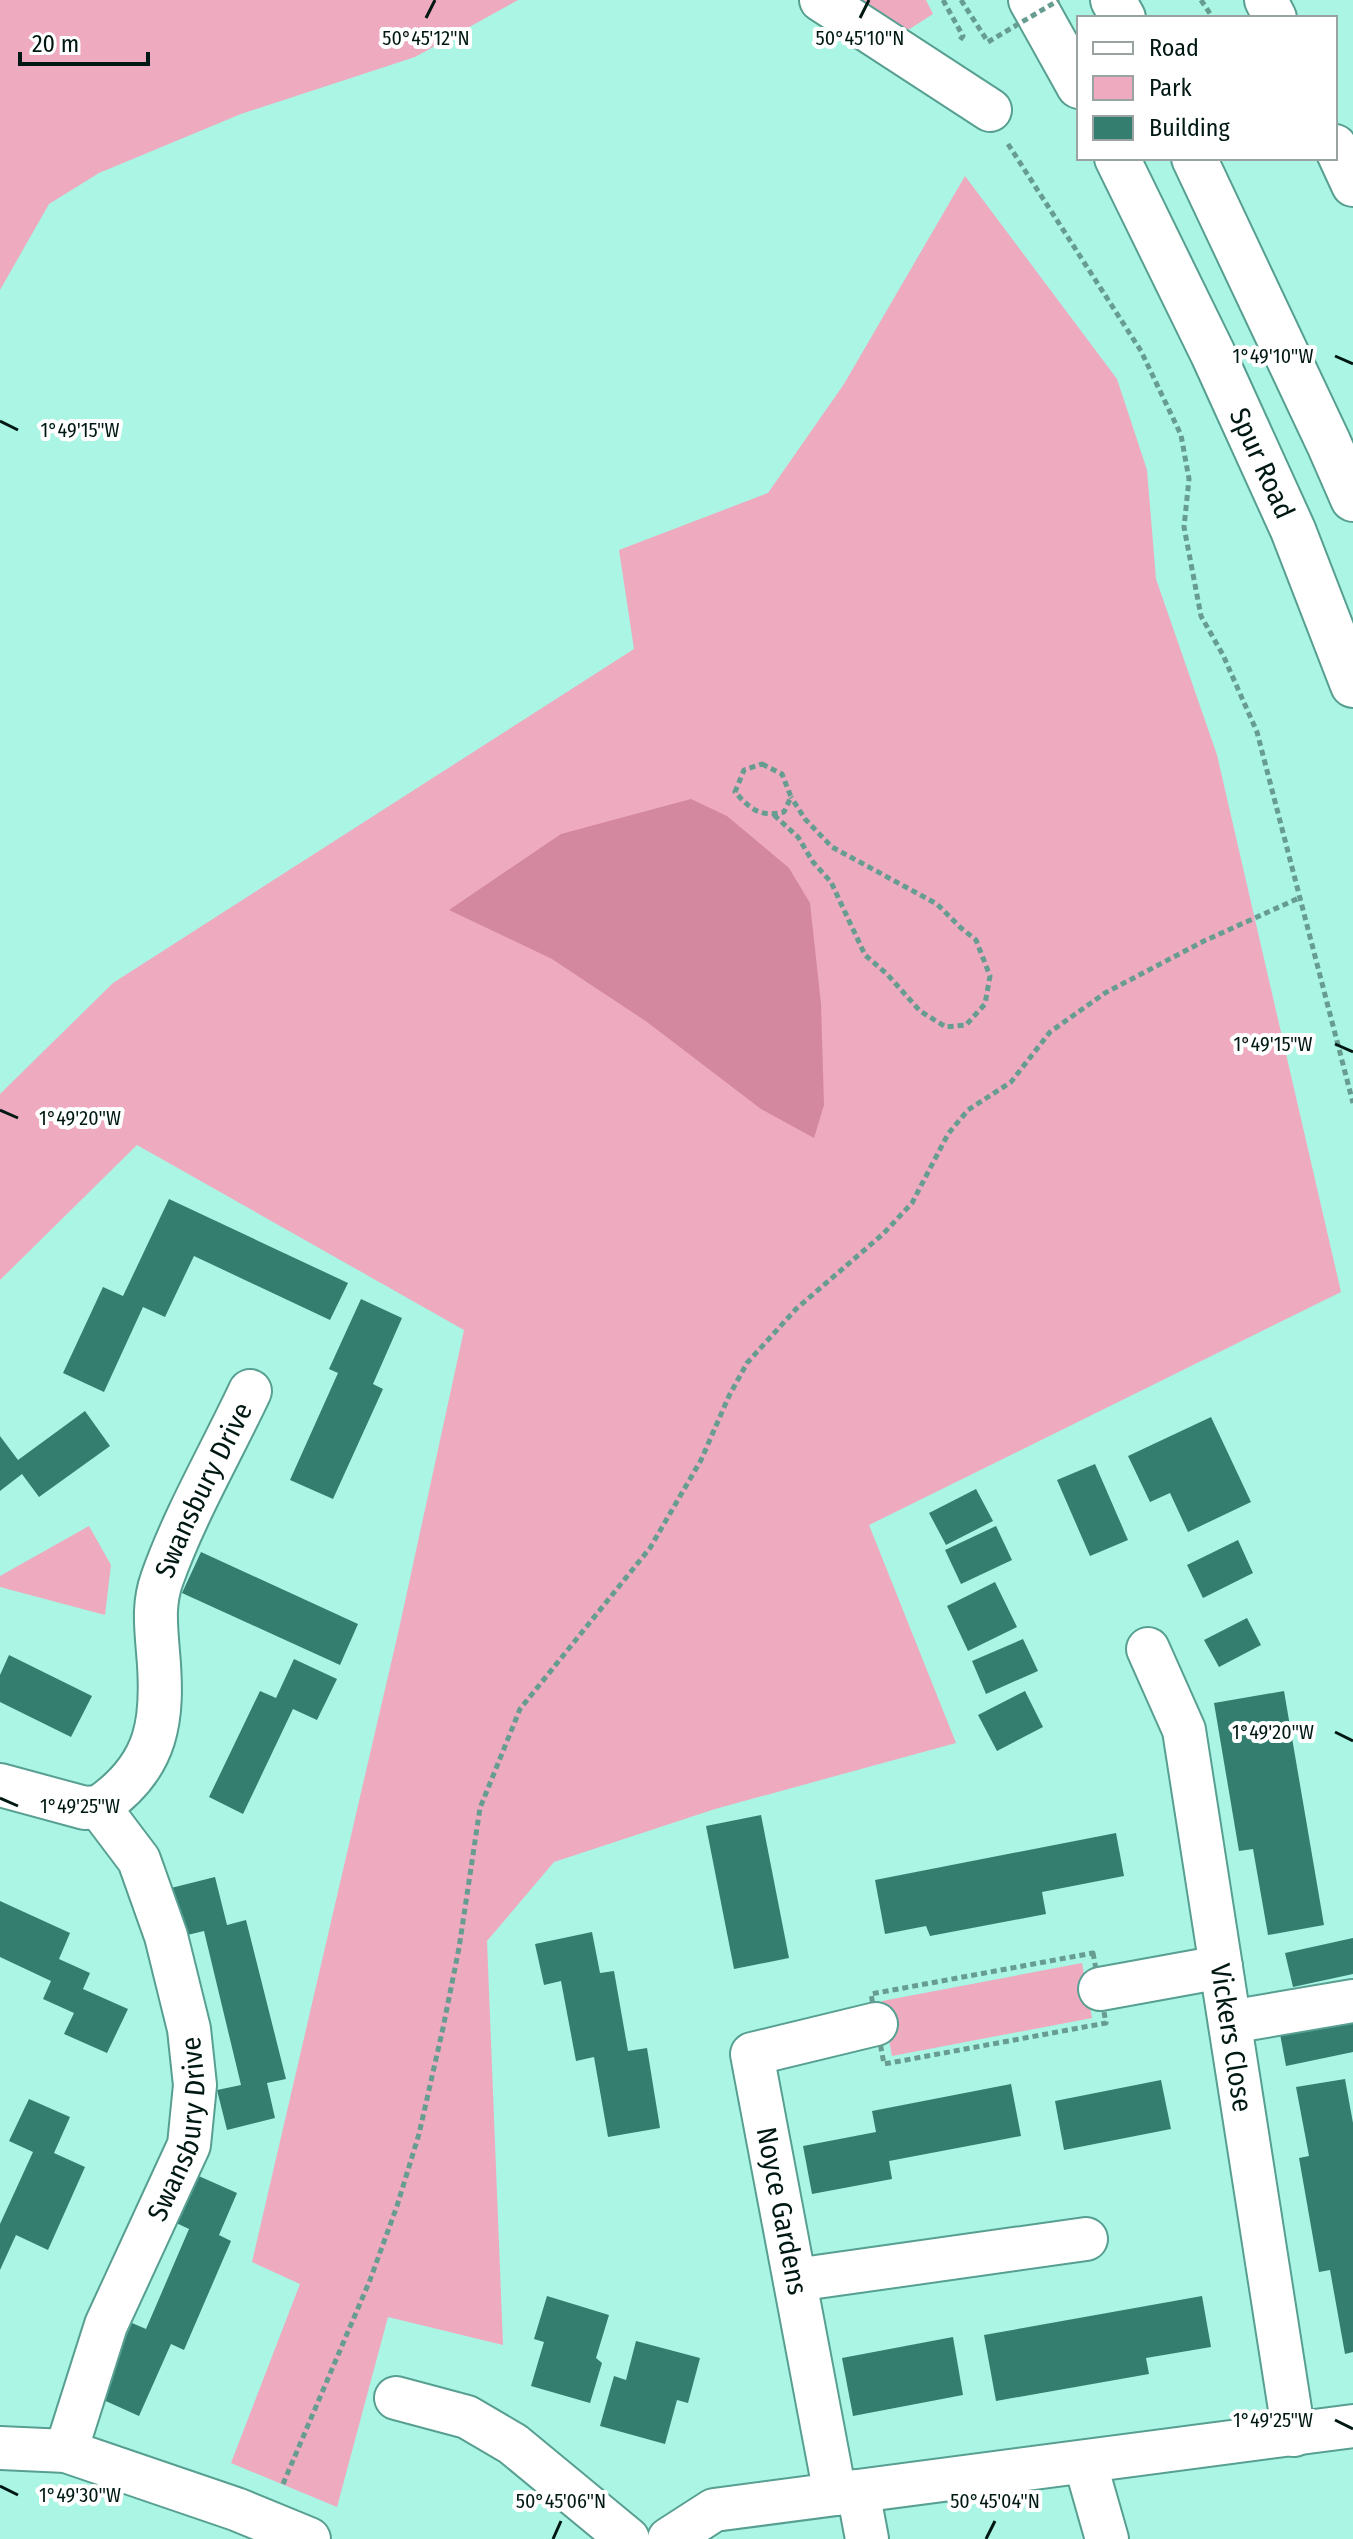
<svg xmlns="http://www.w3.org/2000/svg" width="1353" height="2539" viewBox="0 0 1353 2539" font-family="'Fira Sans Condensed',sans-serif">
<style>
.green{fill:#eeaabf}
.forest{fill:#d388a0}
.building{fill:#347e70}
.lines{fill:none;stroke-linecap:round;stroke-linejoin:round}
.minor-casing{stroke:#579f91;stroke-width:46}
.highway-casing{stroke:#579f91;stroke-width:48}
.path{stroke:#679d91;stroke-width:5;stroke-dasharray:6 4;stroke-linecap:butt}
.minor{stroke:#fff;stroke-width:42}
.highway{stroke:#fff;stroke-width:44}
.path-bridge{stroke:#679d91;stroke-width:5;stroke-dasharray:6 4;stroke-linecap:butt}
.ticks{fill:none;stroke:#001813;stroke-width:3}
.labels{text-anchor:middle;dominant-baseline:central;stroke-width:8;stroke-linejoin:round;paint-order:stroke}
.street-label{font-size:28px;fill:#001813;stroke:#fff}
.ticks-label{font-size:20px;text-anchor:middle;fill:#001813;stroke:#fff;stroke-width:8;stroke-linejoin:round;paint-order:stroke}
</style>
<rect width="100%" height="100%" fill="#abf5e4"/>
<g class="green">
<path d="M0,0H518L415,57L241,114L99,173L49,204L0,290Z"/>
<path d="M858,0H926L933,14L905,32Z"/>
<path d="M965,176L1117,379L1147,470L1156,579L1217,755L1341,1292L869,1525L956,1743L715,1809L554,1862L487,1941L503,2345L388,2317L337,2507L231,2463L300,2284L252,2262L399,1629L464,1330L137,1145L0,1280V1094L113,983L634,649L619,550L768,493L844,384Z"/>
<path d="M89,1526L111,1565L105,1615L0,1587V1576Z"/>
<path d="M1082,1963L1092,2018L892,2056L882,2001Z"/>
</g>
<path class="forest" d="M691,799L727,816L789,868L810,903L821,1004L824,1105L814,1138L761,1109L647,1022L552,959L449,910L561,834Z"/>
<g class="building">
<path d="M169,1199L348,1283L330,1320L194,1256L165,1317L143,1307L104,1392L63,1373L103,1287L123,1296Z"/>
<path d="M361,1299L402,1318L373,1384L383,1389L333,1499L290,1480L338,1373L329,1369Z"/>
<path d="M85,1411L110,1446L39,1497L22,1474L0,1491V1436L18,1460Z"/>
<path d="M1211,1417L1251,1502L1188,1532L1170,1493L1150,1502L1128,1456Z"/>
<path d="M1095,1464L1128,1540L1090,1556L1057,1480Z"/>
<path d="M976,1489L993,1521L946,1545L929,1513Z"/>
<path d="M996,1526L1012,1560L961,1584L945,1550Z"/>
<path d="M1238,1540L1253,1573L1203,1598L1187,1565Z"/>
<path d="M201,1552L358,1624L340,1665L182,1593Z"/>
<path d="M995,1582L1017,1627L968,1651L947,1606Z"/>
<path d="M1247,1618L1261,1645L1219,1667L1204,1640Z"/>
<path d="M1023,1639L1038,1671L986,1694L972,1661Z"/>
<path d="M9,1655L92,1696L71,1737L0,1702V1675Z"/>
<path d="M294,1659L337,1679L317,1720L293,1709L243,1814L209,1797L260,1691L276,1698Z"/>
<path d="M1025,1691L1043,1727L997,1751L978,1715Z"/>
<path d="M1284,1691L1324,1925L1268,1935L1253,1849L1239,1851L1214,1703Z"/>
<path d="M761,1815L789,1958L734,1969L706,1826Z"/>
<path d="M1116,1833L1124,1876L1042,1892L1046,1914L930,1936L926,1926L885,1934L875,1880Z"/>
<path d="M215,1877L227,1925L246,1920L286,2079L267,2083L275,2118L227,2130L217,2090L241,2085L204,1931L179,1937L167,1889Z"/>
<path d="M0,1901L70,1933L59,1959L90,1973L83,1989L128,2009L107,2053L64,2034L74,2013L43,1999L51,1981L0,1957Z"/>
<path d="M592,1932L600,1973L614,1971L628,2051L647,2048L660,2128L608,2137L594,2057L576,2061L561,1981L544,1985L535,1944Z"/>
<path d="M1353,1938V1974L1293,1987L1285,1953Z"/>
<path d="M1353,2019V2052L1286,2066L1280,2034Z"/>
<path d="M1345,2079L1353,2123V2352L1345,2354L1330,2270L1319,2272L1299,2158L1309,2156L1296,2087Z"/>
<path d="M1161,2080L1171,2129L1064,2150L1055,2101Z"/>
<path d="M1011,2084L1021,2136L889,2161L892,2179L812,2194L803,2146L876,2132L872,2111Z"/>
<path d="M29,2099L70,2117L54,2153L85,2167L48,2250L16,2235L0,2270V2224L33,2152L9,2141Z"/>
<path d="M192,2173L237,2193L219,2235L231,2241L184,2350L171,2344L139,2416L99,2398L132,2323L146,2329L189,2229L172,2221Z"/>
<path d="M547,2296L609,2315L596,2358L602,2363L590,2403L531,2386L544,2342L534,2339Z"/>
<path d="M1202,2296L1211,2347L1146,2358L1149,2374L996,2401L984,2335Z"/>
<path d="M953,2337L963,2395L853,2416L842,2358Z"/>
<path d="M636,2341L700,2358L688,2403L677,2400L665,2444L600,2426L614,2376L626,2380Z"/>
</g>
<g class="lines">
<defs>
<g id="minor">
<path d="M821,0L990,110"/>
<path d="M1266,0L1275,18"/>
<path d="M1335,146L1353,185"/>
<path id="s1" d="M1148,1649L1184,1730L1294,2435"/>
<path d="M0,1785L85,1808L99,1807"/>
<path d="M1100,1989L1221,1967"/>
<path d="M1230,2022L1353,2001"/>
<path d="M795,2280L1086,2239"/>
<path d="M396,2398L467,2417L513,2444L628,2539"/>
<path d="M0,2448L66,2451L236,2509L309,2539"/>
<path id="s2" d="M66,2451L106,2325L189,2145L195,2085L189,2029L166,1936L139,1860L99,1807C159,1766 164,1719 158,1652C156,1626 153,1604 162,1579C185,1514 221,1453 250,1391"/>
<path d="M1085,2462L1107,2539"/>
<path d="M858,2491L867,2539"/>
<path d="M835,2494L752,2054L876,2024"/>
<path d="M669,2539L714,2510L1353,2426"/>
</g>
<g id="highway">
<path d="M1031,0L1079,86"/>
<path d="M1113,0L1123,18"/>
<path id="s3" d="M1117,158L1213,354L1293,530L1353,685"/>
<path d="M1194,158L1329,444L1353,499"/>
</g>
</defs>
<use href="#minor" class="minor-casing"/>
<use href="#highway" class="highway-casing"/>
<g class="path">
<path d="M943,0L963,36L960,40"/>
<path d="M961,0L988,42"/>
<path d="M1201,0L1213,18"/>
<path d="M1008,144L1141,351L1181,435L1189,479L1184,527L1201,616L1223,655L1257,732L1353,1103"/>
<path d="M762,764L782,774L791,797L784,812C761,818 750,809 735,792L744,770Z"/>
<path d="M774,815L798,837L813,862L831,882L865,955L887,974L920,1011L946,1027L966,1025L985,1004L990,976L976,940L961,928L937,904L832,847L805,819L791,797"/>
<path d="M1093,1953L1106,2023L884,2064L871,1994Z"/>
<path d="M283,2484L370,2280L397,2206L419,2134L443,2028L459,1948L480,1808L520,1709L650,1548L701,1460L729,1396L747,1363L796,1309L883,1234L912,1203L948,1134L968,1110L1011,1082L1050,1032L1105,993L1204,941L1299,898"/>
</g>
<use href="#minor" class="minor"/>
<use href="#highway" class="highway"/>
<path class="path-bridge" d="M988,42L1059,0"/>
</g>
<path class="ticks" d="M426,18L435,0M860,18L869,0M1335,356L1353,364M0,421L18,430M1335,1044L1353,1052M0,1110L18,1118M1335,1732L1353,1741M0,1798L18,1806M1335,2420L1353,2429M0,2486L18,2495M553,2539L561,2521M986,2539L995,2521"/>
<g class="labels">
<g class="street-label">
<text stroke="none"><textPath href="#s3" startOffset="338">Spur Road</textPath></text>
<text stroke="none"><textPath href="#s2" startOffset="1038">Swansbury Drive</textPath></text>
<text stroke="none"><textPath href="#s1" startOffset="400">Vickers Close</textPath></text>
<text stroke="none"><textPath href="#s2" startOffset="344">Swansbury Drive</textPath></text>
<text transform="translate(782 2211) rotate(79)">Noyce Gardens</text>
</g>
</g>
<g class="ticks-label">
<text x="426" y="45">50°45'12"N</text>
<text x="860" y="45">50°45'10"N</text>
<text x="1273" y="363">1°49'10"W</text>
<text x="80" y="437">1°49'15"W</text>
<text x="1273" y="1051">1°49'15"W</text>
<text x="80" y="1125">1°49'20"W</text>
<text x="1273" y="1739">1°49'20"W</text>
<text x="80" y="1813">1°49'25"W</text>
<text x="1273" y="2427">1°49'25"W</text>
<text x="80" y="2502">1°49'30"W</text>
<text x="561" y="2508">50°45'06"N</text>
<text x="995" y="2508">50°45'04"N</text>
</g>
<rect x="1077" y="16" width="260" height="144" fill="#ffffff" stroke="#99a3a1" stroke-width="2"/>
<rect x="1093" y="42" width="40" height="12" fill="#ffffff" stroke="#99a3a1" stroke-width="2"/>
<text x="1149" y="56" font-size="24" fill="#001813">Road</text>
<rect x="1093" y="76" width="40" height="24" fill="#eeaabf" stroke="#99a3a1" stroke-width="2"/>
<text x="1149" y="96" font-size="24" fill="#001813">Park</text>
<rect x="1093" y="116" width="40" height="24" fill="#347e70" stroke="#99a3a1" stroke-width="2"/>
<text x="1149" y="136" font-size="24" fill="#001813">Building</text>
<path d="M20 52v12h128v-12" fill="none" stroke="#001813" stroke-width="4"/>
<text x="32" y="52" font-size="24" fill="#001813" stroke="#ffffff" stroke-width="6" paint-order="stroke">20 m</text>
</svg>
